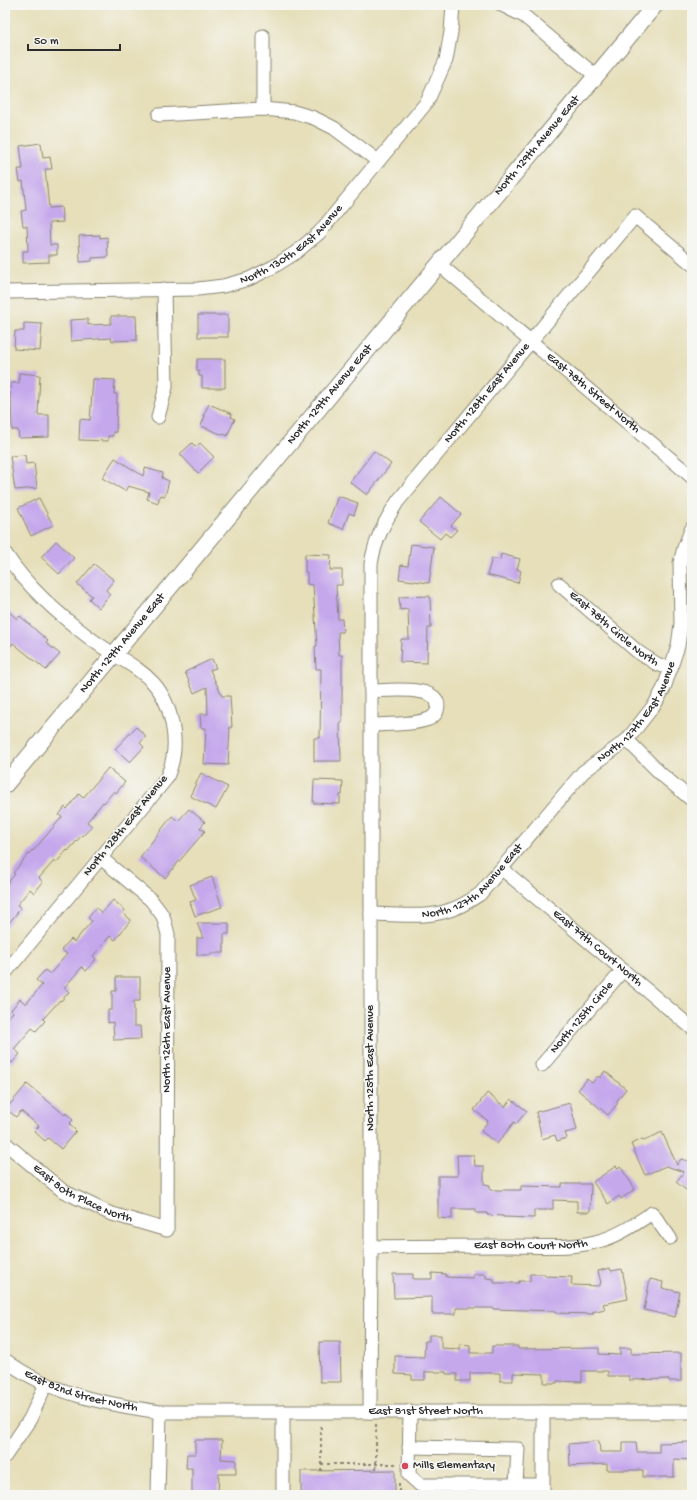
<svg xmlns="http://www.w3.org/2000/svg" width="697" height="1500" viewBox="0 0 697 1500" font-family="'Gochi Hand',sans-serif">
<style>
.building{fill:#c5a7ec}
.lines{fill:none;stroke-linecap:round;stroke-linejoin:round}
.minor-casing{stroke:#888572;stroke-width:15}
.major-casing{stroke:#888572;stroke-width:18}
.path{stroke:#888572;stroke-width:2;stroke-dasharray:3 3;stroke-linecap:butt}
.minor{stroke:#fff;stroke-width:13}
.major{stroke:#fff;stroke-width:16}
.poi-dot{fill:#d1495b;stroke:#f6f6f2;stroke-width:1.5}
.labels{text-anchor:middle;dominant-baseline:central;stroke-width:3.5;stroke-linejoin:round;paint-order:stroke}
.street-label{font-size:12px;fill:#2b2b2b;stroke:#f6f6f2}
.poi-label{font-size:12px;fill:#2b2b2b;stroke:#f6f6f2;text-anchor:start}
</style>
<rect width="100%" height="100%" fill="#f6f6f2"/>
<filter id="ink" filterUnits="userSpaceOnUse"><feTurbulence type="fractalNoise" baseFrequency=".025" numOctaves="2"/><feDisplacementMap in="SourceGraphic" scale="8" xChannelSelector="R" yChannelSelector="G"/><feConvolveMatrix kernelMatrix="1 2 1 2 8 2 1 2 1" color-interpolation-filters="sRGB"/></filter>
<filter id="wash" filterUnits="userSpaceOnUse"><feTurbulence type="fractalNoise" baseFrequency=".012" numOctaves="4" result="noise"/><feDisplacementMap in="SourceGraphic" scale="16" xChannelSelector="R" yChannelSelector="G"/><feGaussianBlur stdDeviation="0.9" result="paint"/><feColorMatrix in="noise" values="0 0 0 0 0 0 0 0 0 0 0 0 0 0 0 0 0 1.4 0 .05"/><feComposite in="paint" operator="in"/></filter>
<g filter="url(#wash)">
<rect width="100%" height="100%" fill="#e6dfba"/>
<g id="blocks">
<g class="building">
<path d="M41,143L43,158L50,157L52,169H45L49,208L61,207L63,222L49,223L50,245H57V255H49V262L23,263V251H28L27,226H23L21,211L26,210L23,181L20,182L18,169H23L20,146Z"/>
<path d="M100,235V238L107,237L108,257L92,258V261L80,262L79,236Z"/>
<rect x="198" y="315" width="30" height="22"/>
<path d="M111,316H136L137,340L112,341L111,338L71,341L70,320L88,319V325L111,324Z"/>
<path d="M24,323L42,324L40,351L14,349L15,331H24Z"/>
<path d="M197,359H225V388H202V376H199V371H197Z"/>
<path d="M19,373L40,375L38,415H49V437L19,438L18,430H12L11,399L10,398L11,383H19Z"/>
<path d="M93,379L115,380L114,394H117L116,432H113V436H108V441L79,440L80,419L90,420Z"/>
<path d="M209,404L232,414L231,417L235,419L227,436L224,434L223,435L201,426L205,416H203Z"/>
<path d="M192,443L196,447L200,443L214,457L198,473L180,454Z"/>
<path d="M374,451L391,464L367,495L350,482Z"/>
<path d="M25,455L26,464L34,463L37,488L15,490L10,456Z"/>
<path d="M115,458L143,476L145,468L163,473L162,478L169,481L165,496L160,495L158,503L147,499L149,492L128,486L125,491L102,478Z"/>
<path d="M338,496L358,503L354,515L349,513L343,529L328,523Z"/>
<path d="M441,497L461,514L451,526L457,530L450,537L445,533L440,539L419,522Z"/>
<path d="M39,498L53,525L31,536L18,508Z"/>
<path d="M56,541L74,558L59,574L41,557Z"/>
<path d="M411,544L434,547L429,583L399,579L401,565L408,566Z"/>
<path d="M305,554L331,555L330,570H342V585H336L338,619H342L343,632H338L339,655H342V723H340L341,761H314V738H320L321,669H316L315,646H317L313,585L307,584V572H305Z"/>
<path d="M501,554L520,559L517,569L521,571L518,583L487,575L492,558L500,560Z"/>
<path d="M94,564L114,580L106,590L110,594L99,608L89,599L92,596L77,584Z"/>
<path d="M430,596L431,628H428L427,663L400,662L401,639H409L408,609L400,610L399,597Z"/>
<path d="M5,608L17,619L20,616L48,641L46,643L60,654L46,670L13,643L11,646L5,641Z"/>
<path d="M212,659L216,668L210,670L222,696H230L232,727H230L228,765L204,764L206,728H201L200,714H208L207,687L194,693L185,672Z"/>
<path d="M136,727L146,736L140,743L144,747L130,762L115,749Z"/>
<path d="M108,768L125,782L116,793L114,791L104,803L103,802L87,822L92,826L83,836L82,835L68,851L67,850L56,863L54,861L39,878L43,882L34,893L30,889L17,905L21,908L5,928V886L15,874L13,873L32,850L33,851L62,817L59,815L65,807L67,809L79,794L83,798Z"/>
<path d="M201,773L228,787L216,809L190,796Z"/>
<path d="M314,780L343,781L342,795H340V804L313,803Z"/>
<path d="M189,809L205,822L200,828L205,831L165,878L140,857L172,816L178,821Z"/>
<path d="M212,877L222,907L195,916L190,902L196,900L190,885Z"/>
<path d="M113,900L125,910L123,913L131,920L115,940L110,936L93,956L96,959L86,971L82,967L64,988L69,992L61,1001L60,1000L43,1019L45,1021L36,1031L32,1028L14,1049L20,1054L12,1063L6,1058L5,1060V1022L13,1012L11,1010L20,999L26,1004L42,985L36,980L45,970L50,974L67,954L61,950L71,939L74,942L92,921L88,918L96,908L102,913Z"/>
<path d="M197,923H229V934H224V953H211V955H197V938H203Z"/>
<path d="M116,977H140V1001H134V1026H140L141,1039L114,1040L113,1022L108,1023V1010H112V991H116Z"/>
<path d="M605,1071L626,1089L616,1102L618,1103L608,1115L578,1090L587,1079L592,1083L598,1076L600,1078Z"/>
<path d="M27,1084L65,1115L66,1113L73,1120L69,1124L76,1131L61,1149L48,1138L45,1141L34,1131L39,1126L21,1111L16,1117L6,1109Z"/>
<path d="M487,1093L505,1107L511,1099L527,1111L516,1124L514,1122L497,1144L481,1131L488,1121L474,1110Z"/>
<path d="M570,1103L577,1130L565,1133L567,1138L557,1141L555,1135L542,1139L536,1112Z"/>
<path d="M662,1132L677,1165L681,1159L692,1162V1191L688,1188L686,1190L676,1182L684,1172L666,1166L645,1175L631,1144L643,1139L644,1141Z"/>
<path d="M457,1155H474L475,1166H484V1184L490,1185V1190H521V1186L562,1187V1184H591L590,1212H577V1201L553,1200V1209H547V1210H534V1218L503,1217V1216L487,1215V1213H476V1209H452V1219L438,1218V1176H458Z"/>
<path d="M616,1166L618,1168L620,1166L635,1189L621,1199L619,1196L608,1204L593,1182Z"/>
<path d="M610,1268L611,1271L622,1269L628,1299L603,1304L605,1309L592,1312L594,1314L555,1313L556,1311L493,1309V1308H456V1314H432V1297L394,1298L393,1274H413V1279H432V1273L446,1274V1277L473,1278V1274H486V1278L494,1279V1283H519V1281H530V1274H545V1276L572,1277L571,1285L600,1286V1283H601L598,1271Z"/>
<path d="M650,1279L663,1282L662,1288L680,1292L675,1317L644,1310Z"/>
<path d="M429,1335H441V1348L460,1349V1344L470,1345V1353H492V1346H518V1349L599,1348V1354L620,1355V1348H631V1354L681,1353V1381H669V1379L629,1380V1376H608V1371H582V1382L557,1381V1383H544V1374L513,1373V1381H500V1373H470V1381H457V1374H446V1372H425V1380H412V1375L395,1374V1356L424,1357L425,1341H429Z"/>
<path d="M319,1342H340L341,1382H320Z"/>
<path d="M195,1440H222L221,1459L236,1460V1474H219L218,1495H192V1468H186L187,1454H195Z"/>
<path d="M599,1441L600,1452H623V1442H636L637,1452H659V1443L692,1442V1460L674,1459V1477H643V1470H607V1464L570,1466L569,1444Z"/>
<path d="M395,1470V1495H301V1471Z"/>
</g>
</g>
</g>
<g filter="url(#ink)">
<use href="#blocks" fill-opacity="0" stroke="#888572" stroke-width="1"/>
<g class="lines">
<defs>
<g id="minor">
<path d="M502,5L524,16L596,76"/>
<path d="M263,109V36"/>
<path d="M159,115L263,109L294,112L314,118L334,128L378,161"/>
<path id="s1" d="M439,264L692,477"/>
<path id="s2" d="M5,292L198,289L223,286L249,279L273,267L295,253L319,233L427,102L446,60L451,32L453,5"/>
<path d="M158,417L166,387L164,289"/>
<path d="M5,553C27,587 58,614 91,639C130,668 165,673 173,729C176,747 174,762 166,779L5,973"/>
<path id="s3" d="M559,584L638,652L657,664L671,669"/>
<path d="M371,691C385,691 446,683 437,711C436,714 432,718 429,719C413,725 388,724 371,725"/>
<path d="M627,740L661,774L692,800"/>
<path id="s4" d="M502,869L692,1028"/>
<path id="s5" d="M371,914C396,914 426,919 450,910C461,907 471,900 480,894L583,772L627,740L655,704L664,688L678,646L681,624L680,563L684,548L692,528"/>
<path id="s6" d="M542,1065L623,970"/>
<path id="s7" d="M5,1143L63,1191L109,1213L167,1230L168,934L163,916L151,900L101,858"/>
<path id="s8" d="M371,1247C418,1246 464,1246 511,1246C538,1246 568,1249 595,1242C617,1237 634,1225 652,1213L670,1238"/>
<path id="s9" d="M5,1360C50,1394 106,1404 160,1412H692"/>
<path d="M410,1411L409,1475L420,1485H543"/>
<path id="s10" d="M370,1412L371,1247V564C375,539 385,521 398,501L635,216L692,264"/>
<path d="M543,1412V1495"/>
<path d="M409,1447L518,1449L516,1484"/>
<path d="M5,1456L30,1419L46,1384"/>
<path d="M158,1495L160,1412"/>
<path d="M283,1495V1412"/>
</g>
<g id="major">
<path id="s11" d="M5,785L655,5"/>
</g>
</defs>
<use href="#minor" class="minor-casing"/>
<use href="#major" class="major-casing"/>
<g class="path">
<path d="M376,1424V1470"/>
<path d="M321,1464H397"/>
<path d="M321,1471V1425"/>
<path d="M399,1483V1495"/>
</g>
<use href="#minor" class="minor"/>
<use href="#major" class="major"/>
</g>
</g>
<circle class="poi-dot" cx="405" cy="1466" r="4"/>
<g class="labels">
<g class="street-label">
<text stroke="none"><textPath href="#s11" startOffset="832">North 129th Avenue East</textPath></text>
<text stroke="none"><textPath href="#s2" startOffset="300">North 130th East Avenue</textPath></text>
<text stroke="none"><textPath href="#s10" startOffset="1057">North 128th East Avenue</textPath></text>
<text stroke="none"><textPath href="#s1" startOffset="201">East 78th Street North</textPath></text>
<text stroke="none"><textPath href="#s11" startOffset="508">North 129th Avenue East</textPath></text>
<text stroke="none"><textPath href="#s3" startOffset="71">East 78th Circle North</textPath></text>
<text stroke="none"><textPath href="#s11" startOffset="184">North 129th Avenue East</textPath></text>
<text stroke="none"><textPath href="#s5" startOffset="356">North 127th East Avenue</textPath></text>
<text transform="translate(126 826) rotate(-51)">North 128th East Avenue</text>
<text stroke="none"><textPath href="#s5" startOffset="114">North 127th Avenue East</textPath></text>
<text stroke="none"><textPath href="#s4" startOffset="124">East 79th Court North</textPath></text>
<text stroke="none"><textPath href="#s6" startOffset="62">North 125th Circle</textPath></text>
<text stroke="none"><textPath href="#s7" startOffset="387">North 126th East Avenue</textPath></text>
<text transform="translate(371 1068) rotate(-90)">North 125th East Avenue</text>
<text stroke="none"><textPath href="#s7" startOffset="94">East 80th Place North</textPath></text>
<text stroke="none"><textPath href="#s8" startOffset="160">East 80th Court North</textPath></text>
<text stroke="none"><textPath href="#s9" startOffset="83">East 82nd Street North</textPath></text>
<text stroke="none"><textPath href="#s9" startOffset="431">East 81st Street North</textPath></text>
</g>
<g class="poi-label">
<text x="413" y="1466">Mills Elementary</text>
</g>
</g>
<rect width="697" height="1500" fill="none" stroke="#f6f6f2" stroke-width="20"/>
<path d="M28 44v6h92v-6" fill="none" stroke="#2b2b2b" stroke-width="2"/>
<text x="34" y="44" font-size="12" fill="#2b2b2b" stroke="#f6f6f2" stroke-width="3" paint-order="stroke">50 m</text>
</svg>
